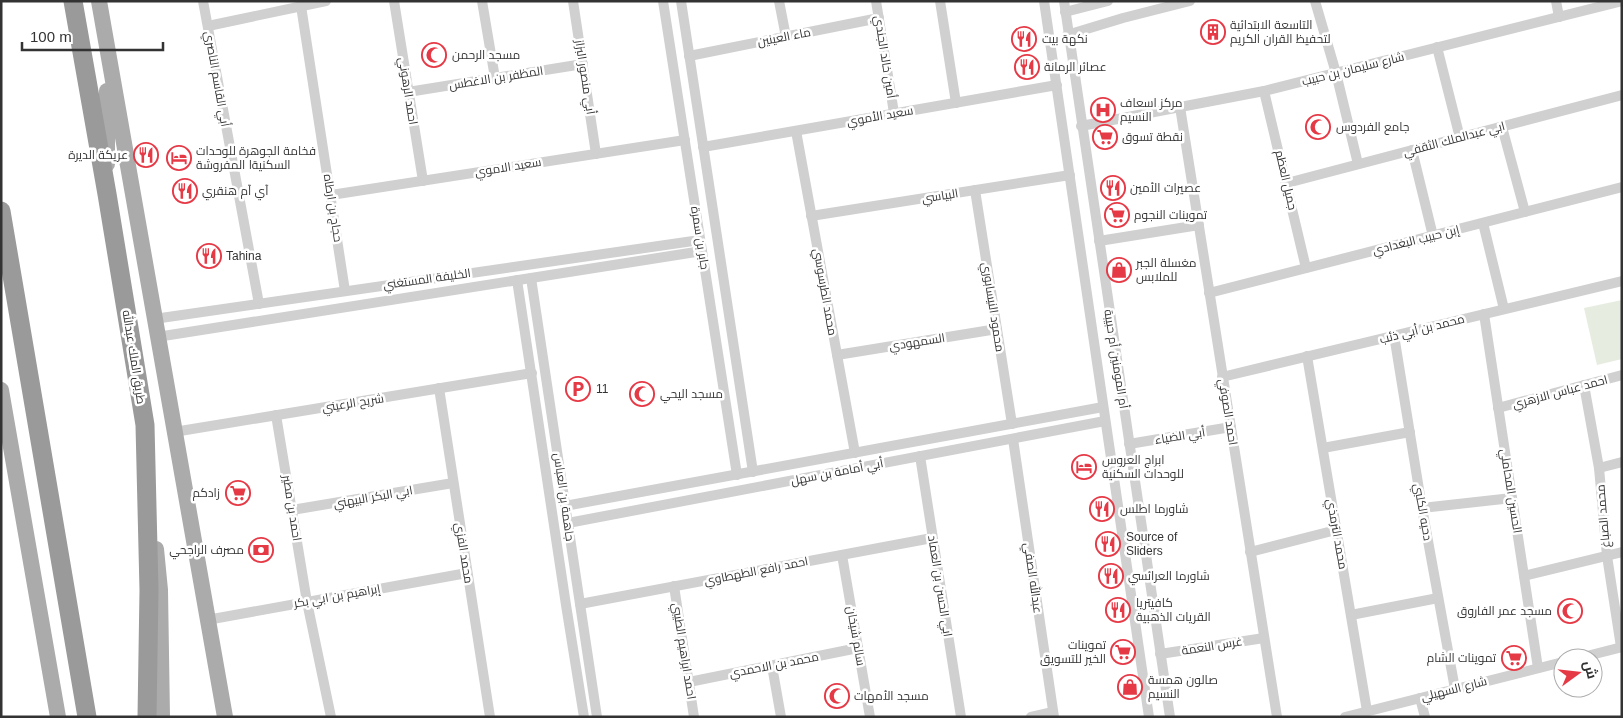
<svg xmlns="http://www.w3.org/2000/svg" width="1623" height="718" viewBox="0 0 1623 718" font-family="Arial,Cairo,sans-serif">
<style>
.green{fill:#e6ecdf}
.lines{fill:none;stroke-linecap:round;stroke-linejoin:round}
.street{stroke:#d0d0d0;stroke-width:10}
.primary{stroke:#ababab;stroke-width:16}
.highway{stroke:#9a9a9a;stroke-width:19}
.labels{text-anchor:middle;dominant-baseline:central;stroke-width:5;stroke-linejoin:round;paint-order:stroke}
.poi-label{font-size:12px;fill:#333;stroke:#fff;text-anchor:start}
.street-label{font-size:12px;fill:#333;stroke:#fff}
</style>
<rect width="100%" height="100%" fill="#fff"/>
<path class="green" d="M1622,300V359L1597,365L1584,308Z"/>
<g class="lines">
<g class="street">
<path d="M203,1L259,304"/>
<path d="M394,1L423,181"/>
<path d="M482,1L495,78"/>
<path d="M573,1L596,154"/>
<path d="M663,1L737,475"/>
<path d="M681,1L753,472"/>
<path d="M779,1L786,37"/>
<path d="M876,1L894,113"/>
<path d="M940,1L956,103"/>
<path d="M1044,1L1149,717"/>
<path d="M1064,1L1170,717"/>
<path d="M1315,1L1336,73L1358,164"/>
<path d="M1556,1L1559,17"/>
<path d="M301,6L345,291"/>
<path d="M1065,12L1108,1"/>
<path d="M208,26L326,1"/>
<path d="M1067,35L1123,18L1190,1"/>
<path d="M1437,47L1460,138"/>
<path d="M689,56L879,18"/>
<path d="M1264,91L1306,268"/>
<path d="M408,92L583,64"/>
<path d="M1180,107L1277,717"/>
<path d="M1081,126L1264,91L1622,1"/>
<path d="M1502,127L1525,212"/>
<path d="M796,131L855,453"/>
<path d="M703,147L1057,85"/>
<path d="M1412,150L1433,236"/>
<path d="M1287,183L1622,95"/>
<path d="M975,190L1012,424"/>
<path d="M331,195L685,140"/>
<path d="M811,216L1070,175"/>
<path d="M1483,223L1504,309"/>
<path d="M1099,241L1199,225"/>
<path d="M531,278L597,717"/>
<path d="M517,280L566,605L584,717"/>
<path d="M1209,293L1622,187"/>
<path d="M1484,314L1538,668"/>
<path d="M154,319L700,240"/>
<path d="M1394,335L1422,508L1455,689"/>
<path d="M157,337L702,251"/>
<path d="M837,355L997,329"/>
<path d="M1307,356L1367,711"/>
<path d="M1222,377L1622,281"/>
<path d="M1584,385L1599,468L1607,556L1621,647"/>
<path d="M439,388L490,717"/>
<path d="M1498,408L1622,375"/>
<path d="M276,415L307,602L331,717"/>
<path d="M174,432L532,373"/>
<path d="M1013,439L1054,717"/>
<path d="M1129,444L1231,427"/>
<path d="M1323,448L1410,432"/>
<path d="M920,456L961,717"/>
<path d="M1599,468L1622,462"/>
<path d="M565,506L1103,407"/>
<path d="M1422,508L1512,498"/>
<path d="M292,510L453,483"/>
<path d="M568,523L1105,421"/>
<path d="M1250,552L1336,530"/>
<path d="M842,555L870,717"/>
<path d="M1524,576L1622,552"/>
<path d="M674,586L694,717"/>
<path d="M580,604L932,538"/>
<path d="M1351,615L1438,598"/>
<path d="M207,620L467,573"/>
<path d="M1160,654L1264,638"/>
<path d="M1579,658L1622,647"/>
<path d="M772,666L781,717"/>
<path d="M689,682L858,648"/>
<path d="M1420,698L1425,717"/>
<path d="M1031,717L1053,712"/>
<path d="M1345,717L1563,662"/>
</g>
<g class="primary">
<path d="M99,1L225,717"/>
<path d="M107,164V91"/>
<path d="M1,390L58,717"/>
<path d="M156,549L160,590L162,717"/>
</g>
<g class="highway">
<path d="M73,1L107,194L145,425L149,590L147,717"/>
<path d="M1,211L87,717"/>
</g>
</g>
<defs>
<symbol id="building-ring" viewBox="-11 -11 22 22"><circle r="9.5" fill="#fff" stroke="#e63946" stroke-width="1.5"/><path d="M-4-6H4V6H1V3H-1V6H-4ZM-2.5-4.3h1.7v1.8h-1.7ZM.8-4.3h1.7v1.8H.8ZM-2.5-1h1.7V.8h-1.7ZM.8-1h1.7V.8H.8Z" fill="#e63946"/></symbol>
<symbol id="restaurant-ring" viewBox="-11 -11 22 22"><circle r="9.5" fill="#fff" stroke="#e63946" stroke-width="1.5"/><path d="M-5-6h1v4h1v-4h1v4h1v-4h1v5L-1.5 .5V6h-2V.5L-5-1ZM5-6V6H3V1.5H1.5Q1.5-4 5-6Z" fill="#e63946"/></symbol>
<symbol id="mosque-ring" viewBox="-11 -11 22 22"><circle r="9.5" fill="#fff" stroke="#e63946" stroke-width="1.5"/><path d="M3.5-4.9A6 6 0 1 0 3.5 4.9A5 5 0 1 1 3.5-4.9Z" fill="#e63946"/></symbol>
<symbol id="hospital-ring" viewBox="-11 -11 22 22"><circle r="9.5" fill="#fff" stroke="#e63946" stroke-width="1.5"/><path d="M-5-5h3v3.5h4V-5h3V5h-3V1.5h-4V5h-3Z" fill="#e63946"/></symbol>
<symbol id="supermarket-ring" viewBox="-11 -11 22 22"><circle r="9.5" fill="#fff" stroke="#e63946" stroke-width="1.5"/><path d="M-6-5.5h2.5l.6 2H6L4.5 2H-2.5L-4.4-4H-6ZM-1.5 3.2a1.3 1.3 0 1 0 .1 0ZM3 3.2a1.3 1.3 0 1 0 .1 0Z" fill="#e63946"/></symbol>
<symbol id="hotel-ring" viewBox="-11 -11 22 22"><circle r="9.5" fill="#fff" stroke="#e63946" stroke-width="1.5"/><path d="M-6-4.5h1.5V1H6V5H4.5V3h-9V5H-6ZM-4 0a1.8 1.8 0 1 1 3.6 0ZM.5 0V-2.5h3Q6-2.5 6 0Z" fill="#e63946"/></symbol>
<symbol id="shop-ring" viewBox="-11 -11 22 22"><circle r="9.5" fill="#fff" stroke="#e63946" stroke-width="1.5"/><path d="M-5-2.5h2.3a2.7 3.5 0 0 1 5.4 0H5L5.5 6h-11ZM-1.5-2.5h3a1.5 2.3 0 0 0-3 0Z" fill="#e63946"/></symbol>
<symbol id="parking-ring" viewBox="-11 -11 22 22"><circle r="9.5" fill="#fff" stroke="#e63946" stroke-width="1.5"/><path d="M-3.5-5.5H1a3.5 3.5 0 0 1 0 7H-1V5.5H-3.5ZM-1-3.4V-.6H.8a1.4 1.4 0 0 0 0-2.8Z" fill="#e63946"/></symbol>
<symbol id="bank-ring" viewBox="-11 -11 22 22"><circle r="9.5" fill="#fff" stroke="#e63946" stroke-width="1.5"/><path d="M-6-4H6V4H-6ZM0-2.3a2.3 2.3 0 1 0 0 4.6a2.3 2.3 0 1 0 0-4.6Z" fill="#e63946"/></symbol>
</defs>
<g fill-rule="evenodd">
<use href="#building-ring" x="1199" y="18" width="28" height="28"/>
<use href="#restaurant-ring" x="1010" y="25" width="28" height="28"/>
<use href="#mosque-ring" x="420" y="41" width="28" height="28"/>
<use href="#restaurant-ring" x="1013" y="53" width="28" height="28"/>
<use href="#hospital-ring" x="1089" y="96" width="28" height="28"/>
<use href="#mosque-ring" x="1304" y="113" width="28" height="28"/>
<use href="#supermarket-ring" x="1091" y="123" width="28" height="28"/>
<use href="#restaurant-ring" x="132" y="141" width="28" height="28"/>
<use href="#hotel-ring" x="165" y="144" width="28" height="28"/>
<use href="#restaurant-ring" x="1099" y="174" width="28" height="28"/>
<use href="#restaurant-ring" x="171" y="177" width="28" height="28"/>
<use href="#supermarket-ring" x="1103" y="201" width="28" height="28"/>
<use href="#restaurant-ring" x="195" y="242" width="28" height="28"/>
<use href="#shop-ring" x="1105" y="256" width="28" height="28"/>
<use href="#parking-ring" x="564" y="375" width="28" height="28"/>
<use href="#mosque-ring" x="628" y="380" width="28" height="28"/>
<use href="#hotel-ring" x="1070" y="453" width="28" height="28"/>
<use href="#supermarket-ring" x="224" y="479" width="28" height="28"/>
<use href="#restaurant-ring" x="1088" y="495" width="28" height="28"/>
<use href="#restaurant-ring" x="1094" y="530" width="28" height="28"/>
<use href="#bank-ring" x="247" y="536" width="28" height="28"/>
<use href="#restaurant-ring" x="1097" y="562" width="28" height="28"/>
<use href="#restaurant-ring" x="1104" y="596" width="28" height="28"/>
<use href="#mosque-ring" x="1556" y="597" width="28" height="28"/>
<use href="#supermarket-ring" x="1109" y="638" width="28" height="28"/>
<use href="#supermarket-ring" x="1500" y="644" width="28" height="28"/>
<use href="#shop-ring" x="1116" y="673" width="28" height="28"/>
<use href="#mosque-ring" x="823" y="682" width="28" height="28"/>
</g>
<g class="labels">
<g class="poi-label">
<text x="1230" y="25">التاسعة الابتدائية<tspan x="1230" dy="14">لتحفيظ القران الكريم</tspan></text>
<text x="1042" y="39">نكهة بيت</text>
<text x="452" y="55">مسجد الرحمن</text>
<text x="1044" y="67">عصائر الرمانة</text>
<text x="1120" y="103">مركز اسعاف<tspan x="1120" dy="14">النسيم</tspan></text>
<text x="1336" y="127">جامع الفردوس</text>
<text x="1122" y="137">نقطة تسوق</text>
<text x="196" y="151">فخامة الجوهرة للوحدات<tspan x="196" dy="14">السكنيةا المفروشة</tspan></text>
<text x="128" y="155" text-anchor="end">عريكة الديرة</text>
<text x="1130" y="188">عصيرات الأمين</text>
<text x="202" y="191">آي آم هنقري</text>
<text x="1134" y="215">تموينات النجوم</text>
<text x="226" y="256">Tahina</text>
<text x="1136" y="263">مغسلة الجبر<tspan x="1136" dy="14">للملابس</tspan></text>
<text x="596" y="389">11</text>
<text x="660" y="394">مسجد اليحي</text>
<text x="1102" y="460">ابراج العروس<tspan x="1102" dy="14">للوحدات السكنية</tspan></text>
<text x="220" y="493" text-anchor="end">زادكم</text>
<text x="1120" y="509">شاورما اطلس</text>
<text x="1126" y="537">Source of<tspan x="1126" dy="14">Sliders</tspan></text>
<text x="244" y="550" text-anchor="end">مصرف الراجحي</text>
<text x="1128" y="576">شاورما العرائسي</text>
<text x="1136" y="603">كافيتريا<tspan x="1136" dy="14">القريات الذهبية</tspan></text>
<text x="1552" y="611" text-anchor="end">مسجد عمر الفاروق</text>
<text x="1106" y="645" text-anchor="end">تموينات<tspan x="1106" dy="14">الخير للتسويق</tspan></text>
<text x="1496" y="658" text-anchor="end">تموينات الشام</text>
<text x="1148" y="680">صالون همسة<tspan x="1148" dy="14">النسيم</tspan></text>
<text x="854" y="696">مسجد الأمهات</text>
</g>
<g class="street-label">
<text transform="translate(784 37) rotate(-11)">ماء العينين</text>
<text transform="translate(885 57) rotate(81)">أمين خالد الجندي</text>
<text transform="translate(1353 69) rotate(-14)">شارع سليمان بن حبيب</text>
<text transform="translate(585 77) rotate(81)">أبي منصور البزاز</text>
<text transform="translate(496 78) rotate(-9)">المظفر بن الاغطس</text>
<text transform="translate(217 79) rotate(80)">أبي القاسم الناصري</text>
<text transform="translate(408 91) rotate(81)">احمد الرهوني</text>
<text transform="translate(880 116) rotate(-10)">سعيد الأموي</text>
<text transform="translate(1454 139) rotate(-15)">ابي عبدالملك الثقفي</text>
<text transform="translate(508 167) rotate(-9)">سعيد الاموي</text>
<text transform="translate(1286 180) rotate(77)">جميل العظم</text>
<text transform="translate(940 196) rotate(-9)">البياسي</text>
<text transform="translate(333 208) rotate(81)">حجاج بن ارطاه</text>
<text transform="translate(700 238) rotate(81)">جابر بن سمرة</text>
<text transform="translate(1416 240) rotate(-14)">إبن حبيب البغدادي</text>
<text transform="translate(427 279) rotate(-8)">الخليفة المستغني</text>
<text transform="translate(825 292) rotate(80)">محمد الطرسوسي</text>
<text transform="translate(993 307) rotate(81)">محمود النيسابوري</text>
<text transform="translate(1422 329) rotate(-14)">محمد بن أبي ذئب</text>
<text transform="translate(917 342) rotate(-9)">السمهودي</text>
<text transform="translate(134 357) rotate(81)">طريق الملك عبدالله</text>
<text transform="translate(1116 359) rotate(81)">أم المومنين أم حبيبة</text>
<text transform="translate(1560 392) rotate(-15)">احمد عباس الازهري</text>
<text transform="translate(353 403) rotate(-9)">شريح الرعيني</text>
<text transform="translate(1228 412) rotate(81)">احمد الصوفي</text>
<text transform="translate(1180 436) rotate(-9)">أبي الضياء</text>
<text transform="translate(837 472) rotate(-11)">أبي أمامة بن سهل</text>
<text transform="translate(1511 491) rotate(81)">الحسين المحاملي</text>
<text transform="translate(373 497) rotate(-10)">ابي البكر البيهني</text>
<text transform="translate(564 497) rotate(82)">جاهمة بن العباس</text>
<text transform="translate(292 508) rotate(81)">احمد بن مطير</text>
<text transform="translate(1423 512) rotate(80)">دحيه الكلبي</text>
<text transform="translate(1603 516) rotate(-95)">محمد الصباغ</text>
<text transform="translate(1337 534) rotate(80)">محمد الترمذي</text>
<text transform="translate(464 553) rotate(81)">محمد الفزي</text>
<text transform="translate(756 571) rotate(-11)">احمد رافع الطهطاوي</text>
<text transform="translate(1033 578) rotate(82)">عبدالله الصفي</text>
<text transform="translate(940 586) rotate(81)">ابي الحسن بن العماد</text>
<text transform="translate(337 596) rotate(-10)">إبراهيم بن ابي بكر</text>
<text transform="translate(856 636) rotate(80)">سالم شيخان</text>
<text transform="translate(1212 646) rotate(-9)">غرس النعمة</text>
<text transform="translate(684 651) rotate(81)">احمد ابراهيم الطيبي</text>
<text transform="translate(774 665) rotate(-11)">محمد بن الاحمدي</text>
<text transform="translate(1454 689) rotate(-14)">شارع السهيلي</text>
</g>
</g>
<rect width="1623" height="718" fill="none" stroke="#333333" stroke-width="5"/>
<g transform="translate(1578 673) rotate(75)"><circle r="24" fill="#ffffff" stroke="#adadad"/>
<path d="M0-4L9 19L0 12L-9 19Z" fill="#e63946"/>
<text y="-8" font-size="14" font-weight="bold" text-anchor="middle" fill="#333333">ش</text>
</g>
<path d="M22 42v8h141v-8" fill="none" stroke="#333333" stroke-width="2.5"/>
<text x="30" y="42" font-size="15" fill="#333333" stroke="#ffffff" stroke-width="4" paint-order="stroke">100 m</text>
</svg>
